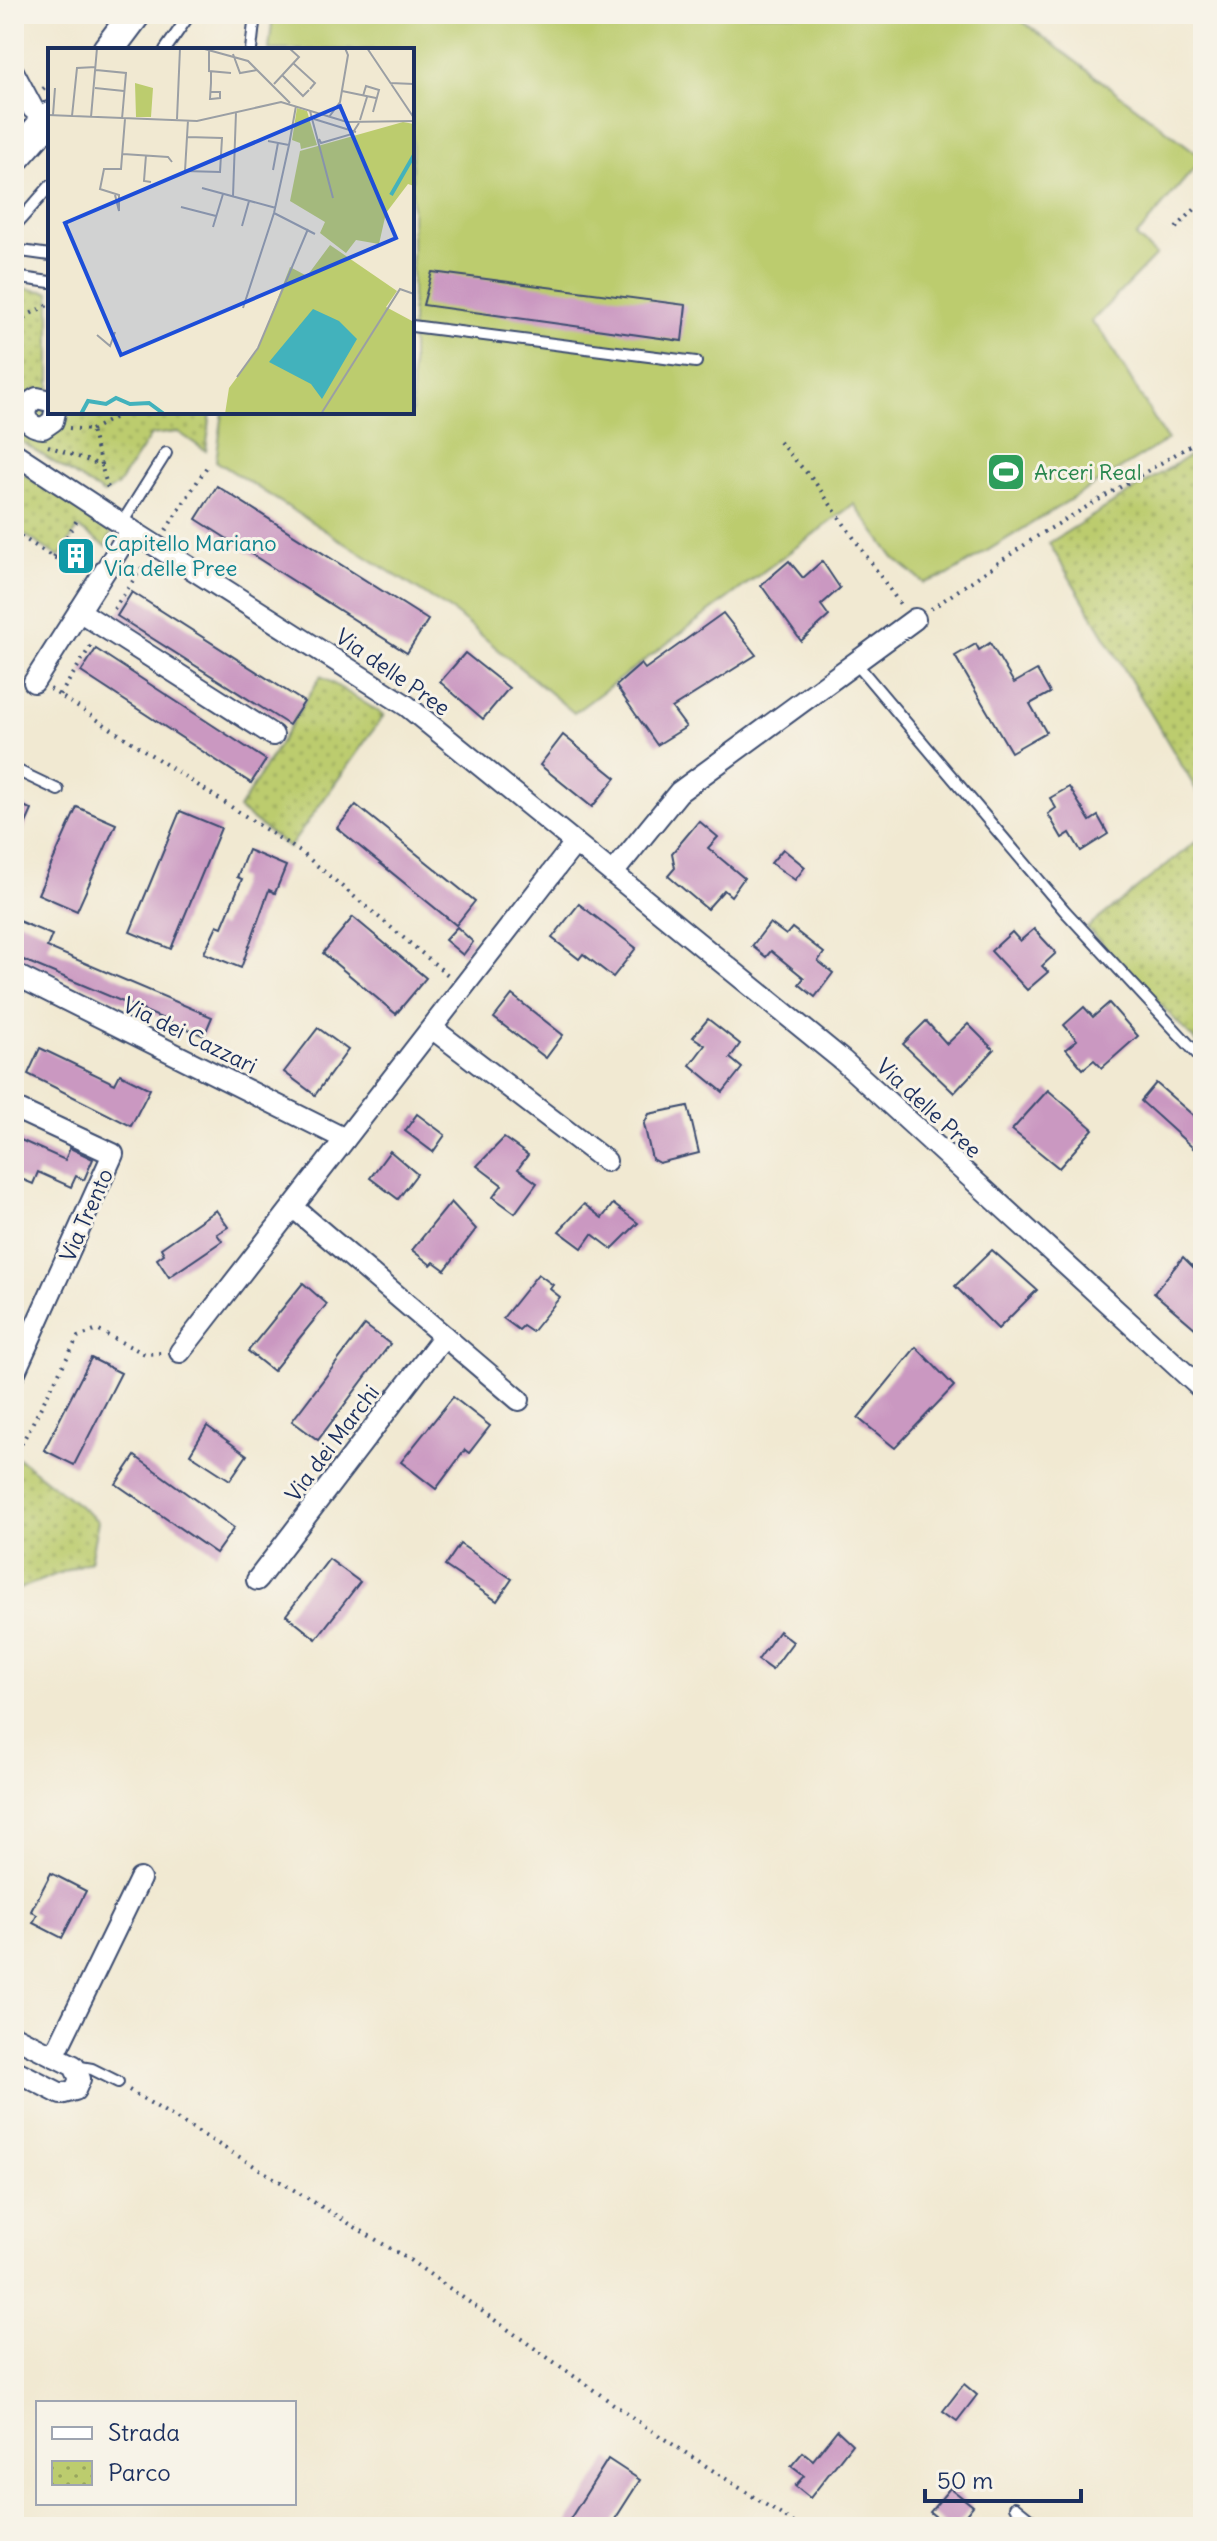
<svg xmlns="http://www.w3.org/2000/svg" width="1217" height="2541" viewBox="0 0 1217 2541" font-family="Delius,sans-serif">
<style>
.park{fill:url(#park-dots);stroke:#6c7e66;stroke-width:2}
.pitch{fill:#bccc6e;stroke:#6c7e66;stroke-width:2}
.building{fill:#ca98c1}
.lines{fill:none;stroke-linecap:round;stroke-linejoin:round}
.lane-casing{stroke:#3b4b6f;stroke-width:14}
.street-casing{stroke:#3b4b6f;stroke-width:24}
.secondary-casing{stroke:#3b4b6f;stroke-width:34}
.path{stroke:#3b4b6f;stroke-width:4;stroke-dasharray:2 6;stroke-linecap:butt}
.lane{stroke:#fff;stroke-width:10}
.street{stroke:#fff;stroke-width:20}
.secondary{stroke:#fff;stroke-width:30}
.labels{text-anchor:middle;dominant-baseline:central;stroke-width:6;stroke-linejoin:round;paint-order:stroke}
.leisure-label{font-size:22px;fill:#27864d;stroke:#f7f3e8;text-anchor:start}
.culture-label{font-size:22px;fill:#0d838f;stroke:#f7f3e8;text-anchor:start}
.street-label{font-size:22px;fill:#1b2f5e;stroke:#f7f3e8}
.inset-river{fill:none;stroke:#42b2bc;stroke-width:4}
.inset-road{fill:none;stroke:#9b9fa4;stroke-width:2}
.view{fill:#1d4ed8;fill-opacity:0.15;stroke:#1d4ed8;stroke-width:4}
.inset-edge{fill:none;stroke:#1b2f5e;stroke-width:4}
</style>
<defs>
<pattern id="park-dots" width="8" height="8" patternUnits="userSpaceOnUse" patternTransform="scale(2)"><rect width="8" height="8" fill="#bccc6e"/><path d="M2 2h.1M6 6h.1" fill="none" stroke="#98a65e" stroke-width="1.8" stroke-linecap="round"/></pattern>
</defs>
<rect width="100%" height="100%" fill="#f7f3e8"/>
<filter id="ink" filterUnits="userSpaceOnUse"><feTurbulence type="fractalNoise" baseFrequency=".0125" numOctaves="2"/><feDisplacementMap in="SourceGraphic" scale="16" xChannelSelector="R" yChannelSelector="G"/><feConvolveMatrix kernelMatrix="1 2 1 2 8 2 1 2 1" color-interpolation-filters="sRGB"/></filter>
<filter id="wash" filterUnits="userSpaceOnUse"><feTurbulence type="fractalNoise" baseFrequency=".006" numOctaves="4" result="noise"/><feDisplacementMap in="SourceGraphic" scale="32" xChannelSelector="R" yChannelSelector="G"/><feGaussianBlur stdDeviation="1.8" result="paint"/><feColorMatrix in="noise" values="0 0 0 0 0 0 0 0 0 0 0 0 0 0 0 0 0 1.4 0 .05"/><feComposite in="paint" operator="in"/></filter>
<g filter="url(#wash)">
<rect width="100%" height="100%" fill="#f1e9d2"/>
<g class="park">
<path d="M14,287L50,292V412H211L206,451L178,432L151,435L117,486L104,494L14,437Z"/>
<path d="M1203,447V801L1049,543Z"/>
<path d="M14,468L112,531L106,546L78,528L59,557L14,528Z"/>
<path d="M321,676L384,715L289,848L239,809Z"/>
<path d="M1203,836V1049L1087,928Z"/>
<path d="M17,1457L98,1521L90,1561L14,1591V1458Z"/>
</g>
<path class="pitch" d="M273,14H1013L1203,158L1136,237L1156,255L1091,322L1104,335L1167,440L948,575L924,583L894,558L854,504L574,713L456,614L216,461L223,412H412V50H269Z"/>
<g id="blocks">
<g class="building">
<path d="M432,272L686,305L682,341L423,305Z"/>
<path d="M217,486L428,620L407,653L196,519Z"/>
<path d="M789,561L803,578L822,561L840,588L821,605L829,616L801,641L761,585Z"/>
<path d="M132,592L304,702L289,725L117,616Z"/>
<path d="M723,613L756,655L672,708L686,727L657,745L616,686L641,664L645,669Z"/>
<path d="M990,643L1014,683L1037,670L1050,693L1030,704L1046,732L1011,752L955,656L976,644L979,650Z"/>
<path d="M96,649L266,760L251,783L81,672Z"/>
<path d="M465,653L509,688L483,719L440,682Z"/>
<path d="M563,735L616,778L592,807L540,765Z"/>
<path d="M1069,787L1090,821L1098,816L1108,834L1081,851L1070,833L1062,838L1048,814L1056,808L1050,798Z"/>
<path d="M14,801L32,810L14,850Z"/>
<path d="M356,805L475,901L456,925L337,828Z"/>
<path d="M77,807L116,824L77,911L38,894Z"/>
<path d="M180,811L221,828L171,949L130,932Z"/>
<path d="M699,821L718,837L708,848L744,878L731,896L724,890L707,909L668,876L675,868L672,853Z"/>
<path d="M783,849L805,867L795,880L771,863Z"/>
<path d="M248,850L286,866L275,893L269,890L241,968L204,953L217,925L222,927L242,879L237,877Z"/>
<path d="M579,904L636,948L613,977L583,954L579,959L552,938Z"/>
<path d="M353,917L426,978L396,1014L323,953Z"/>
<path d="M14,919L52,935L47,947L212,1017L204,1036L14,956Z"/>
<path d="M770,923L786,935L792,928L824,953L818,961L833,973L815,997L799,984L804,978L771,951L766,957L752,946Z"/>
<path d="M457,927L473,942L463,955L445,940Z"/>
<path d="M1034,929L1056,953L1042,966L1048,972L1027,990L991,951L1012,932L1020,941Z"/>
<path d="M512,995L563,1035L546,1058L494,1018Z"/>
<path d="M1109,1003L1138,1036L1102,1068L1094,1060L1083,1069L1066,1049L1077,1040L1064,1025L1084,1007L1093,1017Z"/>
<path d="M708,1019L740,1044L730,1058L742,1068L723,1092L690,1065L705,1045L693,1037Z"/>
<path d="M926,1021L947,1044L968,1024L994,1050L954,1093L903,1044Z"/>
<path d="M318,1028L348,1050L315,1095L284,1072Z"/>
<path d="M40,1048L115,1084L120,1074L150,1089L131,1126L28,1074Z"/>
<path d="M1156,1083L1203,1124V1157L1141,1101Z"/>
<path d="M1048,1090L1093,1129L1059,1168L1012,1130Z"/>
<path d="M688,1106L699,1153L659,1163L652,1159L644,1124L649,1114Z"/>
<path d="M417,1114L445,1135L433,1152L405,1131Z"/>
<path d="M14,1137L65,1160L70,1148L93,1159L84,1180L76,1176L71,1187L38,1172L33,1184L14,1176Z"/>
<path d="M504,1138L528,1155L518,1169L537,1183L515,1213L493,1197L502,1185L477,1166Z"/>
<path d="M390,1151L417,1174L398,1199L370,1178Z"/>
<path d="M451,1202L476,1229L445,1270L434,1262L431,1265L412,1250Z"/>
<path d="M584,1204L602,1218L613,1204L638,1223L612,1249L592,1234L582,1248L559,1231Z"/>
<path d="M216,1210L228,1227L217,1234L222,1241L169,1277L157,1259L164,1254L161,1248Z"/>
<path d="M992,1250L1037,1290L998,1329L955,1286Z"/>
<path d="M1183,1257L1203,1277V1335L1154,1293Z"/>
<path d="M538,1274L553,1285L550,1289L560,1297L532,1332L523,1326L519,1330L503,1318Z"/>
<path d="M303,1283L327,1304L273,1371L248,1351Z"/>
<path d="M365,1325L390,1344L318,1440L292,1421Z"/>
<path d="M916,1347L954,1386L895,1448L858,1418Z"/>
<path d="M91,1358L121,1373L74,1465L44,1450Z"/>
<path d="M453,1397L490,1426L469,1453L465,1450L436,1489L401,1462Z"/>
<path d="M207,1426L247,1455L230,1480L190,1454Z"/>
<path d="M135,1456L234,1528L216,1553L116,1484Z"/>
<path d="M460,1544L512,1579L497,1601L445,1566Z"/>
<path d="M329,1559L360,1582L316,1639L286,1615Z"/>
<path d="M779,1631L793,1642L772,1670L758,1660Z"/>
<path d="M51,1873L86,1891L62,1938L33,1923L37,1915L31,1911Z"/>
<path d="M964,2384L977,2395L957,2421L943,2411Z"/>
<path d="M837,2430L852,2444L810,2498L795,2486L804,2476L791,2466L803,2452L813,2460Z"/>
<path d="M608,2459L640,2480L610,2527H565Z"/>
<path d="M950,2488L973,2506L956,2527H948L930,2512Z"/>
</g>
</g>
</g>
<g filter="url(#ink)">
<use href="#blocks" fill-opacity="0" stroke="#3b4b6f" stroke-width="2"/>
<g class="lines">
<defs>
<g id="lane">
<path d="M165,50L190,14"/>
<path d="M251,50L255,14"/>
<path d="M14,227L50,186"/>
<path d="M14,250L50,255"/>
<path d="M14,277L50,282"/>
<path d="M412,326L696,362"/>
<path d="M122,523L166,453"/>
<path d="M854,661L1065,911L1203,1060"/>
<path d="M14,769L58,790"/>
<path d="M75,2066L92,2069L118,2082"/>
<path d="M1015,2507L1040,2527"/>
</g>
<g id="street">
<path d="M14,73L33,109L46,121"/>
<path d="M50,401L37,398C19,407 23,427 43,428L53,421L55,412"/>
<path d="M14,453L131,530"/>
<path d="M79,611L273,735"/>
<path d="M34,682L131,530L407,706L842,1060L1203,1390"/>
<path d="M613,873L679,792L915,619"/>
<path d="M14,974L345,1139"/>
<path d="M433,1029L606,1161"/>
<path d="M14,1108L113,1154L14,1374"/>
<path d="M294,1208L519,1400"/>
<path d="M180,1352L575,843"/>
<path d="M257,1580L444,1336"/>
<path d="M14,2036L74,2066L80,2079L75,2090L61,2094L14,2070"/>
<path d="M54,2056L140,1879"/>
</g>
<g id="secondary">
<path d="M108,50L135,14"/>
<path d="M14,158L50,117"/>
</g>
</defs>
<use href="#lane" class="lane-casing"/>
<use href="#street" class="street-casing"/>
<use href="#secondary" class="secondary-casing"/>
<g class="path">
<path d="M43,89L50,82"/>
<path d="M1176,228L1203,201"/>
<path d="M14,330L30,314L50,304"/>
<path d="M69,428L91,430L109,492"/>
<path d="M91,430L125,412"/>
<path d="M779,442L814,481L902,607"/>
<path d="M48,446L103,466"/>
<path d="M166,530L208,465"/>
<path d="M14,532L79,574"/>
<path d="M54,557L79,517"/>
<path d="M114,609L145,563"/>
<path d="M931,609L1036,537L1203,438"/>
<path d="M50,689L302,853L448,975"/>
<path d="M60,695L92,644"/>
<path d="M14,1458L78,1337L97,1330L145,1354L162,1353"/>
<path d="M129,2090L411,2261L646,2427L800,2527"/>
</g>
<use href="#lane" class="lane"/>
<use href="#street" class="street"/>
<use href="#secondary" class="secondary"/>
</g>
</g>
<defs>
<symbol id="stadium-square" viewBox="-11 -11 22 22"><rect x="-9" y="-9" width="18" height="18" rx="4" fill="#2e9e5b" stroke="#f7f3e8"/><path d="M0-5a6.5 5 0 1 0 0 10a6.5 5 0 1 0 0-10ZM-3.5-1.8h7v3.6h-7Z" fill="#fff"/></symbol>
<symbol id="building-square" viewBox="-11 -11 22 22"><rect x="-9" y="-9" width="18" height="18" rx="4" fill="#0f9aa8" stroke="#f7f3e8"/><path d="M-4-6H4V6H1V3H-1V6H-4ZM-2.5-4.3h1.7v1.8h-1.7ZM.8-4.3h1.7v1.8H.8ZM-2.5-1h1.7V.8h-1.7ZM.8-1h1.7V.8H.8Z" fill="#fff"/></symbol>
</defs>
<g fill-rule="evenodd">
<use href="#stadium-square" x="984" y="450" width="44" height="44"/>
<use href="#building-square" x="54" y="534" width="44" height="44"/>
</g>
<g class="labels">
<g class="leisure-label">
<text x="1034" y="472">Arceri Real</text>
</g>
<g class="culture-label">
<text x="104" y="543">Capitello Mariano<tspan x="104" dy="25">Via delle Pree</tspan></text>
</g>
<g class="street-label">
<text transform="translate(393 672) rotate(35)">Via delle Pree</text>
<text transform="translate(190 1035) rotate(26)">Via dei Cazzari</text>
<text transform="translate(929 1108) rotate(43)">Via delle Pree</text>
<text transform="translate(86 1215) rotate(-66)">Via Trento</text>
<text transform="translate(332 1443) rotate(-53)">Via dei Marchi</text>
</g>
</g>
<g transform="translate(48 48)">
<rect width="366" height="366" fill="#f1e9d2"/>
<path d="M87,35L105,40L103,69H88ZM249,60L259,63L269,97L253,101L252,95L244,92ZM282,197L349,243L338,259L366,274V366H177L181,340L210,301L242,219L259,228Z" fill="#bccc6e"/>
<path d="M355,74L366,76V138L360,136L338,165L331,196L308,192L298,205L272,185L277,174L242,153L252,103Z" fill="#bccc6e"/>
<path d="M265,261L291,273L309,291L274,351L263,336L221,314Z" fill="#42b2bc"/>
<path class="inset-river" d="M343,147L366,107M33,366L40,353L58,356L68,350L82,356L101,355L116,366"/>
<path class="inset-road" d="M153,0L200,13L242,55M319,0L366,70M161,2V23L183,25M185,6L192,25L209,22M245,15L267,35L262,41M48,22L78,25L74,71M234,27L255,48L261,42M342,35L366,36M226,36L251,9L241,0M47,40L76,43M294,43L328,50M163,44H172V50L163,51H162L163,35V24M315,48L318,38L331,42L325,64M262,63L285,150M0,67L149,73L233,54L299,74L366,73M5,67L7,40M24,68L29,20L48,19M43,69L49,0M281,69L292,54L300,7L297,0M129,71L132,0M266,71L308,84M312,72L319,49M139,89L174,90L172,124L137,123L140,72M271,91L273,95L304,86L311,75M241,97L248,58M75,106L120,109L124,114M98,107L96,133L103,134M225,122L230,95M154,140L228,160M67,147L71,163V147L52,141L56,121H73L77,71M185,148L188,64M133,159L168,168M226,165L267,186M194,178L201,153M165,179L175,146M195,260L226,165L241,97L220,93M49,287L62,298L67,284M189,329L210,300L260,181M273,366L352,241L366,246"/>
<path class="view" d="M292,58L348,190L73,307L17,175Z"/>
<rect width="366" height="366" class="inset-edge"/>
</g>
<rect width="1217" height="2541" fill="none" stroke="#f7f3e8" stroke-width="48"/>
<rect x="36" y="2401" width="260" height="104" fill="#f7f3e8" stroke="#9fa5b1" stroke-width="2"/>
<rect x="52" y="2427" width="40" height="12" fill="#ffffff" stroke="#9fa5b1" stroke-width="2"/>
<text x="108" y="2441" font-size="24" fill="#1b2f5e">Strada</text>
<rect x="52" y="2461" width="40" height="24" fill="url(#park-dots)" stroke="#9fa5b1" stroke-width="2"/>
<text x="108" y="2481" font-size="24" fill="#1b2f5e">Parco</text>
<path d="M925 2489v12h156v-12" fill="none" stroke="#1b2f5e" stroke-width="4"/>
<text x="937" y="2489" font-size="24" fill="#1b2f5e" stroke="#f7f3e8" stroke-width="6" paint-order="stroke">50 m</text>
</svg>
